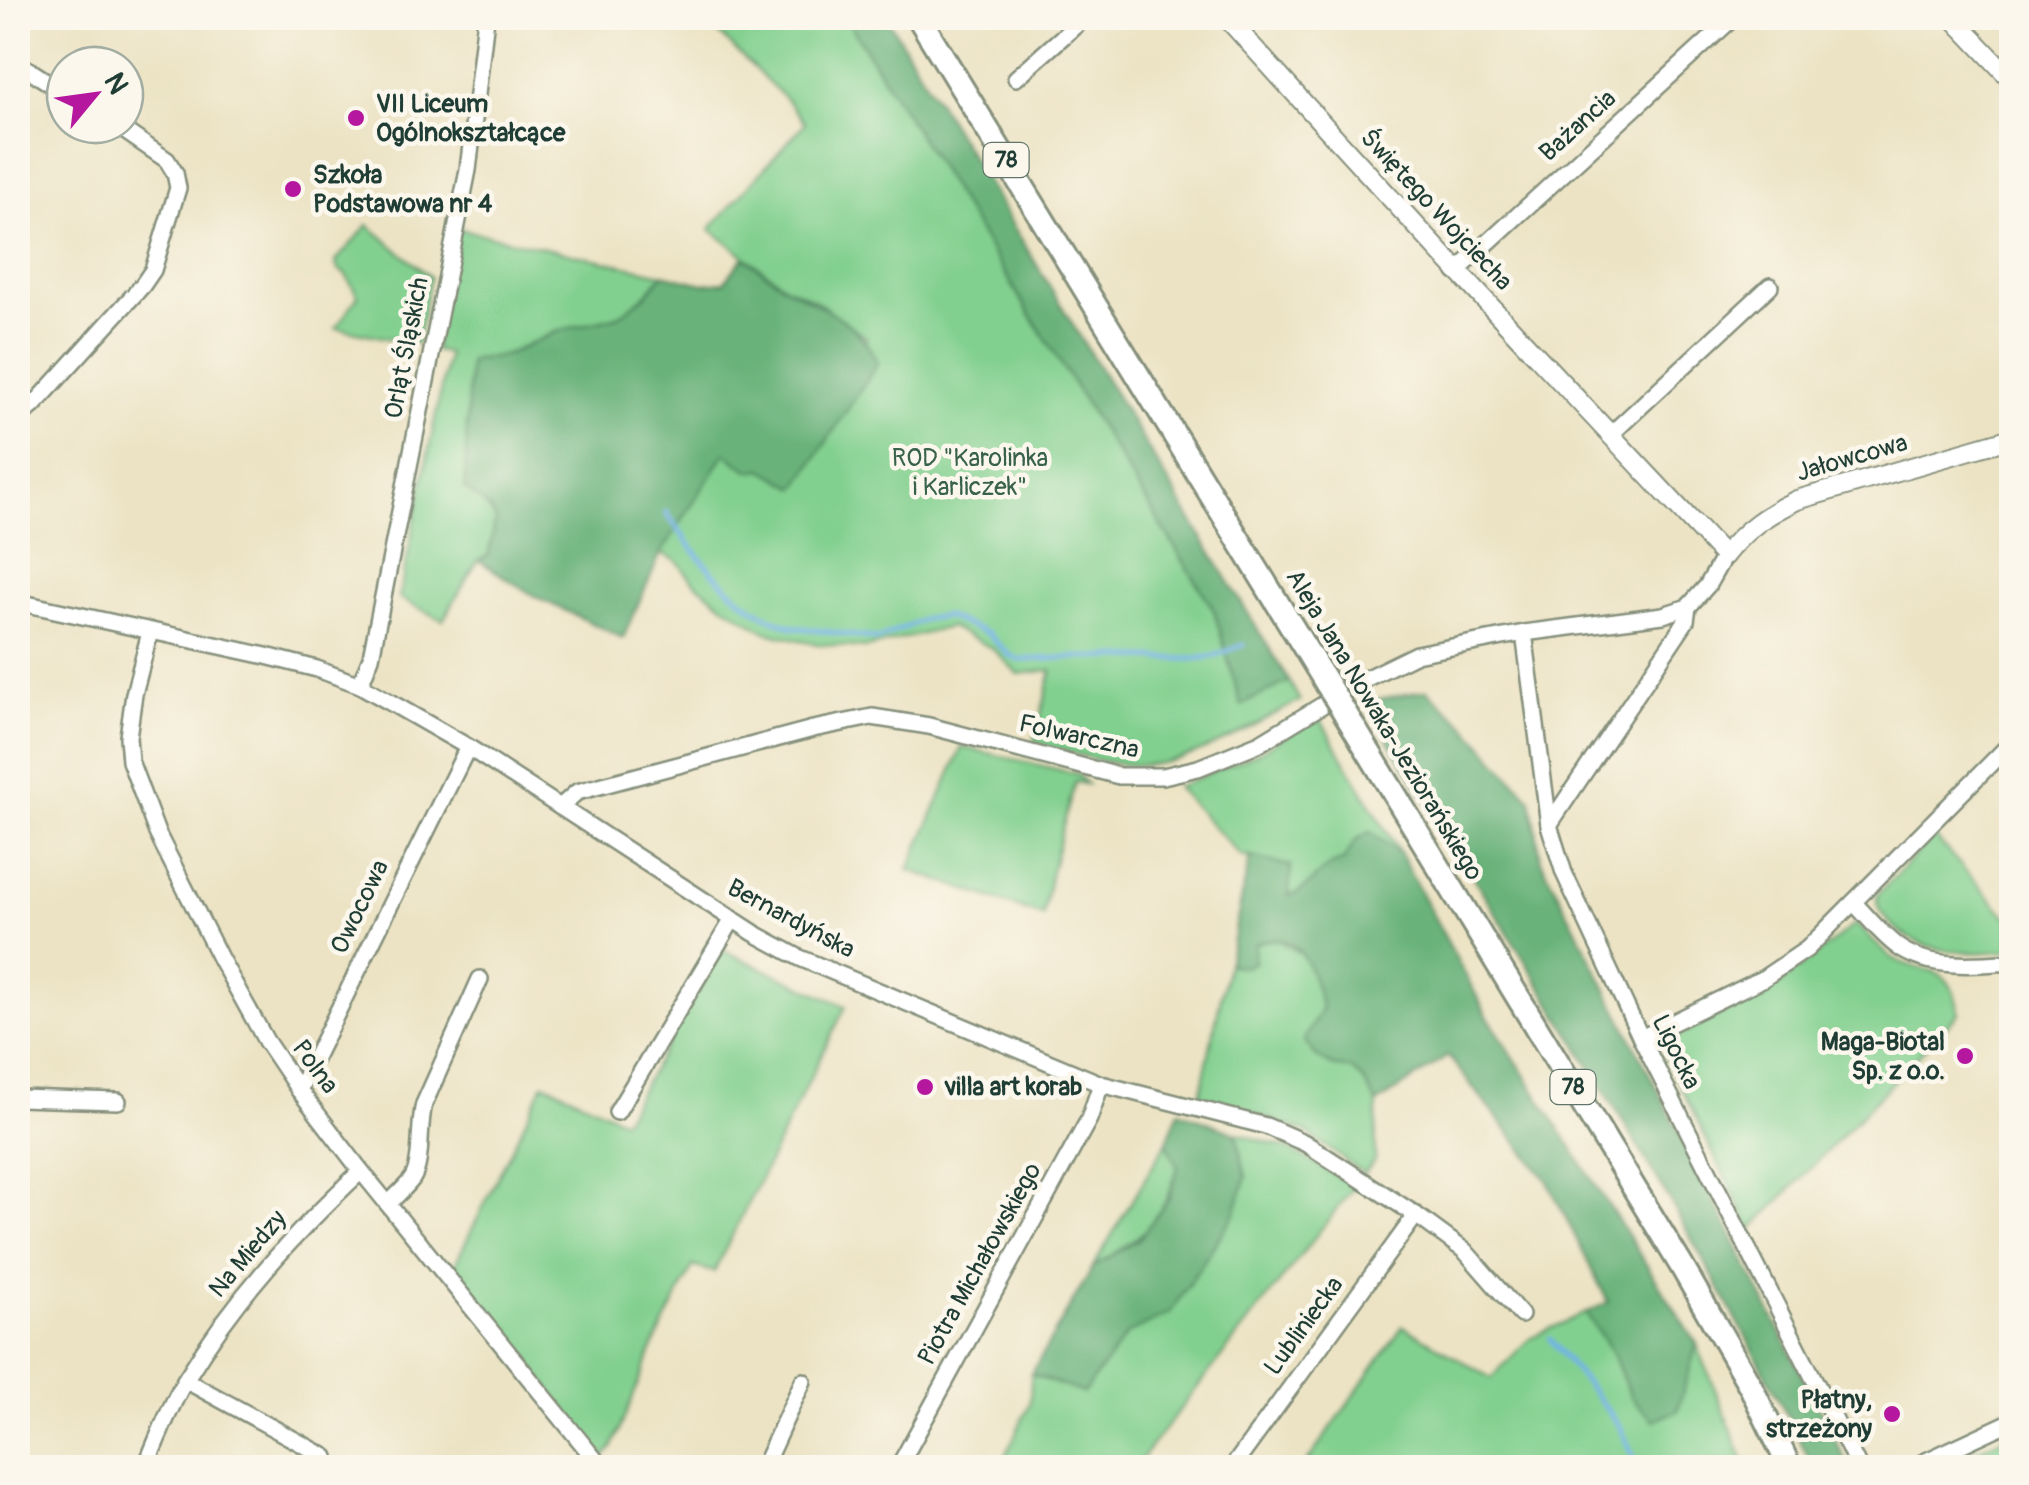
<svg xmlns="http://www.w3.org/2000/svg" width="2029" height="1485" viewBox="0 0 2029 1485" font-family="Pangolin,sans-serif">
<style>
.green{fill:#82d08f;stroke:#508662;stroke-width:2.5}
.forest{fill:#69b27a;stroke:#447857;stroke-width:2.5}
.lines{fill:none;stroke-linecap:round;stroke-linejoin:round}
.stream{stroke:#72b2e6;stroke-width:5}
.minor-casing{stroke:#86907c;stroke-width:20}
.tertiary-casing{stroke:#86907c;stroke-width:22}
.primary-casing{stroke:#86907c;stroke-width:28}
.minor{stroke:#fff;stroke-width:15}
.tertiary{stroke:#fff;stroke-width:18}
.primary{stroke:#fff;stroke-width:22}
.primary-bridge-casing{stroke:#86907c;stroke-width:28;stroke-linecap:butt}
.primary-bridge{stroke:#fff;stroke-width:22}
.poi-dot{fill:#b5179e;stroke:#fbf7ec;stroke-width:4}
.labels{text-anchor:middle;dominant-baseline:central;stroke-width:9;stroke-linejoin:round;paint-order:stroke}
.shield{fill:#fbf7ec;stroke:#61756b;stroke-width:2.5}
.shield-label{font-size:22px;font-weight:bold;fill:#1f3d34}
.poi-label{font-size:25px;font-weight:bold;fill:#1f3d34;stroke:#fbf7ec;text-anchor:start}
.street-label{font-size:25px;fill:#1f3d34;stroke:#fbf7ec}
.park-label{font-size:25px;fill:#38624b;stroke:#fbf7ec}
</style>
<rect width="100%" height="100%" fill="#fbf7ec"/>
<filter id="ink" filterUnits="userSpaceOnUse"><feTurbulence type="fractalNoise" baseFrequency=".01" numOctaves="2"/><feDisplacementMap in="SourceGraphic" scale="20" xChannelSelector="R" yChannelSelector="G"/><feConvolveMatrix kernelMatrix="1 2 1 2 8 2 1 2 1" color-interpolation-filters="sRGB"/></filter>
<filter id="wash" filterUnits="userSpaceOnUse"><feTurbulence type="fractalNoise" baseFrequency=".0048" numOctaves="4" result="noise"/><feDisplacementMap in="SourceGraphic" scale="40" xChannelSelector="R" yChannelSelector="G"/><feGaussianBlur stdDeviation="2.25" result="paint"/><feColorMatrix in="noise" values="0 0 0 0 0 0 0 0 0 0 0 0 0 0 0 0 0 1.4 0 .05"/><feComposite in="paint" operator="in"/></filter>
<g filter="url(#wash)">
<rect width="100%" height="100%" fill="#ece3c4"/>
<g class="green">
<path d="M703,18H846L1214,610L1242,705L1289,681L1300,701C1251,725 1188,768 1133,765C1100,764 1066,750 1034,742L1052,670L1018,674L993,649L950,627L866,648L817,644L766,632L722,604L693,581L677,561L661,553L725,453L749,470L867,338L815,300L783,285L710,229L805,123L784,97Z"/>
<path d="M368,225L430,277L417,344L336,328L358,296L346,275L337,268L336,261Z"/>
<path d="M455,228L663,274C651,290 636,308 617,317C601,324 580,325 563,330C532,339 508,361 474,359L481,500L496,519L488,556L478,560L443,620L399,598L448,354L434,350Z"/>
<path d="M1319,717L1400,854L1370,832L1357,839L1343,861L1314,879L1304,892L1288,896L1291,866L1241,856L1176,787L1251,756Z"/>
<path d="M962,747L1077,774L1086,784L1075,782L1051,871L1043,916L909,870Z"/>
<path d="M1934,836L2011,921V950C1970,956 1921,954 1890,923C1881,914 1876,908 1877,895Z"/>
<path d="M1855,924C1868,933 1878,948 1891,957C1926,979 1949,956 1959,1013L1751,1230L1664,1053L1666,1045L1674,1038L1781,983Z"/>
<path d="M1276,938L1308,958L1322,1009L1304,1041L1332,1066L1351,1069L1364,1081L1377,1104L1375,1160L1364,1174L1306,1132L1200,1095L1228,964L1245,967L1254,962L1255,943Z"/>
<path d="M722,950L846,1006L714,1272L693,1266L655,1343L612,1448L603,1458L454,1266L544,1083L623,1120Z"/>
<path d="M1236,1133L1284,1147L1355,1186L1135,1467H1005L1004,1460L1030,1402L1031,1374L1083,1393L1127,1334L1170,1313L1235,1213L1246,1178Z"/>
<path d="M1166,1143L1178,1167C1163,1223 1141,1238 1093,1267Z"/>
<path d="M1586,1313L1613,1354L1631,1397L1677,1411L1697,1344L1746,1467L1303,1468L1403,1326L1491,1378L1531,1337Z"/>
<path d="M2011,1434V1467H1937Z"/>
</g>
<g class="forest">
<path d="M846,18H887L1289,681L1241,705L1214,610Z"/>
<path d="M744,257C757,266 769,277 783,285C821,308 858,319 878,363L796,488L762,469L750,471L725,453L661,553L623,638L536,597L478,560L488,556L496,519L490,508L465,489L469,361L510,354L558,331L618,316L648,293L663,274L703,284L724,282Z"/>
<path d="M1427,690L1466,726L1531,799L1541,860L1849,1467H1813C1683,1202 1519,954 1365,702Z"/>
<path d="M1370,832L1400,854L1488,1017L1697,1344L1677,1411L1653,1420L1631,1397L1613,1354L1586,1313L1608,1302L1547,1180L1448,1056L1377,1104L1364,1081L1351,1069L1332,1066L1317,1057L1304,1040L1322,1008C1312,975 1303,924 1255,944L1254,962L1245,967L1228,964L1250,857L1291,866L1289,896C1312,889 1319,866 1343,861L1357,839Z"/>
<path d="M1179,1111L1236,1133L1246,1178L1235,1213L1170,1313L1127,1334L1083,1393L1031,1374L1093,1267L1139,1239L1169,1198L1178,1167L1166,1143Z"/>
</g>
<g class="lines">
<g class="stream">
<path d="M666,512C696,556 740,613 794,627L878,639L924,619L945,616L988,634L1009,655L1020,660L1084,657L1190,659L1211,657L1243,645"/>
<path d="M1550,1339L1620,1426L1638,1468"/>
</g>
</g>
</g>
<g filter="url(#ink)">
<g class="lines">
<defs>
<g id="minor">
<path d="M18,63L65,93"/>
<path d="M1016,78L1084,18"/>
<path d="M1456,272L1733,18"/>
<path d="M18,408L28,410L33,406L142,286L153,270L178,188L175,173L167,160L116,125"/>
<path d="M1610,435L1770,286"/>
<path d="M18,602L266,656L317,669L360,685L468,747L754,933L800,958L1101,1084L1266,1126L1305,1143L1416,1215L1465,1251L1521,1315"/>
<path d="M150,632L134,694L128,737L130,761L157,833L220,958L266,1041L299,1090L361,1171L602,1468"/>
<path d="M1524,633L1549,825L1564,873L1641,1038L1859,1468"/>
<path d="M360,685L371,657L468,170L486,18"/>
<path d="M560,807L577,792L813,729L872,717L929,726L1119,776H1163L1198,768L1260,743L1367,678L1416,654L1524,633L1663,615L1688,607L1707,586L1724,556"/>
<path d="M1549,825L1686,621L1688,607"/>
<path d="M1854,903C1869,918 1883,937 1901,949C1932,969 1976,965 2012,962"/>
<path d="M1641,1038L1764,978L1807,949L2012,742"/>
<path d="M299,1090L468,747"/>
<path d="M18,1098L118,1101"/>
<path d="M617,1112L733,919"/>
<path d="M388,1204C396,1196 405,1188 412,1179C423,1163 418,1126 424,1104L480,979"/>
<path d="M185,1380L326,1457"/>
<path d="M145,1468C158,1438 170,1405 187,1377C235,1298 294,1234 361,1171"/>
<path d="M763,1468L803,1381"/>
<path d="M898,1468L1089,1119L1101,1084"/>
<path d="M1232,1468L1416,1215"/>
<path d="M1911,1468L2012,1421"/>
</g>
<g id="tertiary">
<path d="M1227,18C1390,200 1557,378 1724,556C1744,530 1767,514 1797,500L2012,438"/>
<path d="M1953,18L2012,80"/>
</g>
<g id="primary">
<path d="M919,18L1327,684"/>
<path d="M1345,713L1681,1265L1751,1387L1790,1468"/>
</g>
</defs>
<use href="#minor" class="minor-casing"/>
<use href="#tertiary" class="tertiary-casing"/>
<use href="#primary" class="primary-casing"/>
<use href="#minor" class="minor"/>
<use href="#tertiary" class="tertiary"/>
<use href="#primary" class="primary"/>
<defs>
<path id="primary-bridge" d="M1327,684L1345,713"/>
</defs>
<use href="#primary-bridge" class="primary-bridge-casing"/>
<use href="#primary-bridge" class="primary-bridge"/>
</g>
</g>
<g class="poi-dot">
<circle cx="356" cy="118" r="10"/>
<circle cx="293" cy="189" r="10"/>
<circle cx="1965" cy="1056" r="10"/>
<circle cx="925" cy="1087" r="10"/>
<circle cx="1892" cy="1414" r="10"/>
</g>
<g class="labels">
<g class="shield">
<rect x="983.5" y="143" width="45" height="34" rx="8"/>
<rect x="1550.5" y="1070" width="45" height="34" rx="8"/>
</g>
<g class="shield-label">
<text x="1006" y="160">78</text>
<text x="1573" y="1087">78</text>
</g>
<g class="poi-label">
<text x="376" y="104">VII Liceum<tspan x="376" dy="29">Ogólnokształcące</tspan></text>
<text x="313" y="175">Szkoła<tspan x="313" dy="29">Podstawowa nr 4</tspan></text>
<text x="1945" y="1042" text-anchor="end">Maga-Biotal<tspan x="1945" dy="29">Sp. z o.o.</tspan></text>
<text x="945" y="1087">villa art korab</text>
<text x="1872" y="1400" text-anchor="end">Płatny,<tspan x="1872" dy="29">strzeżony</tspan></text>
</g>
<g class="street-label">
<text transform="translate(1578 126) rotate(-42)">Bażancia</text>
<text transform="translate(1436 210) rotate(47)">Świętego Wojciecha</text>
<text transform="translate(407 348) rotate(-79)">Orląt Śląskich</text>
<text transform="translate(1852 458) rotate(-16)">Jałowcowa</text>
<text transform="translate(1384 725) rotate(59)">Aleja Jana Nowaka-Jeziorańskiego</text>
<text transform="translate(1079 737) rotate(13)">Folwarczna</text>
<text transform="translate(360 907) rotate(-64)">Owocowa</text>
<text transform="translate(791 919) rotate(28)">Bernardyńska</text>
<text transform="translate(1676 1052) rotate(64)">Ligocka</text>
<text transform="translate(315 1067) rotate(54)">Polna</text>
<text transform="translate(248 1254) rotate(-50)">Na Miedzy</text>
<text transform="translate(980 1264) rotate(-61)">Piotra Michałowskiego</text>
<text transform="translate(1304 1326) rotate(-54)">Lubliniecka</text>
</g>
<g class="park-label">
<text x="970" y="458">ROD "Karolinka<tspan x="970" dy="29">i Karliczek"</tspan></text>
</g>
</g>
<rect width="2029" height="1485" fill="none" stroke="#fbf7ec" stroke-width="60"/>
<g transform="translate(95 95) rotate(61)"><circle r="48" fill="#fbf7ec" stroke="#a3ada2" stroke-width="2.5"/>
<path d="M0-8L18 38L0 25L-18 38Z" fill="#b5179e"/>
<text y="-15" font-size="28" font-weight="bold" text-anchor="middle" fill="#1f3d34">N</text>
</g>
</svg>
